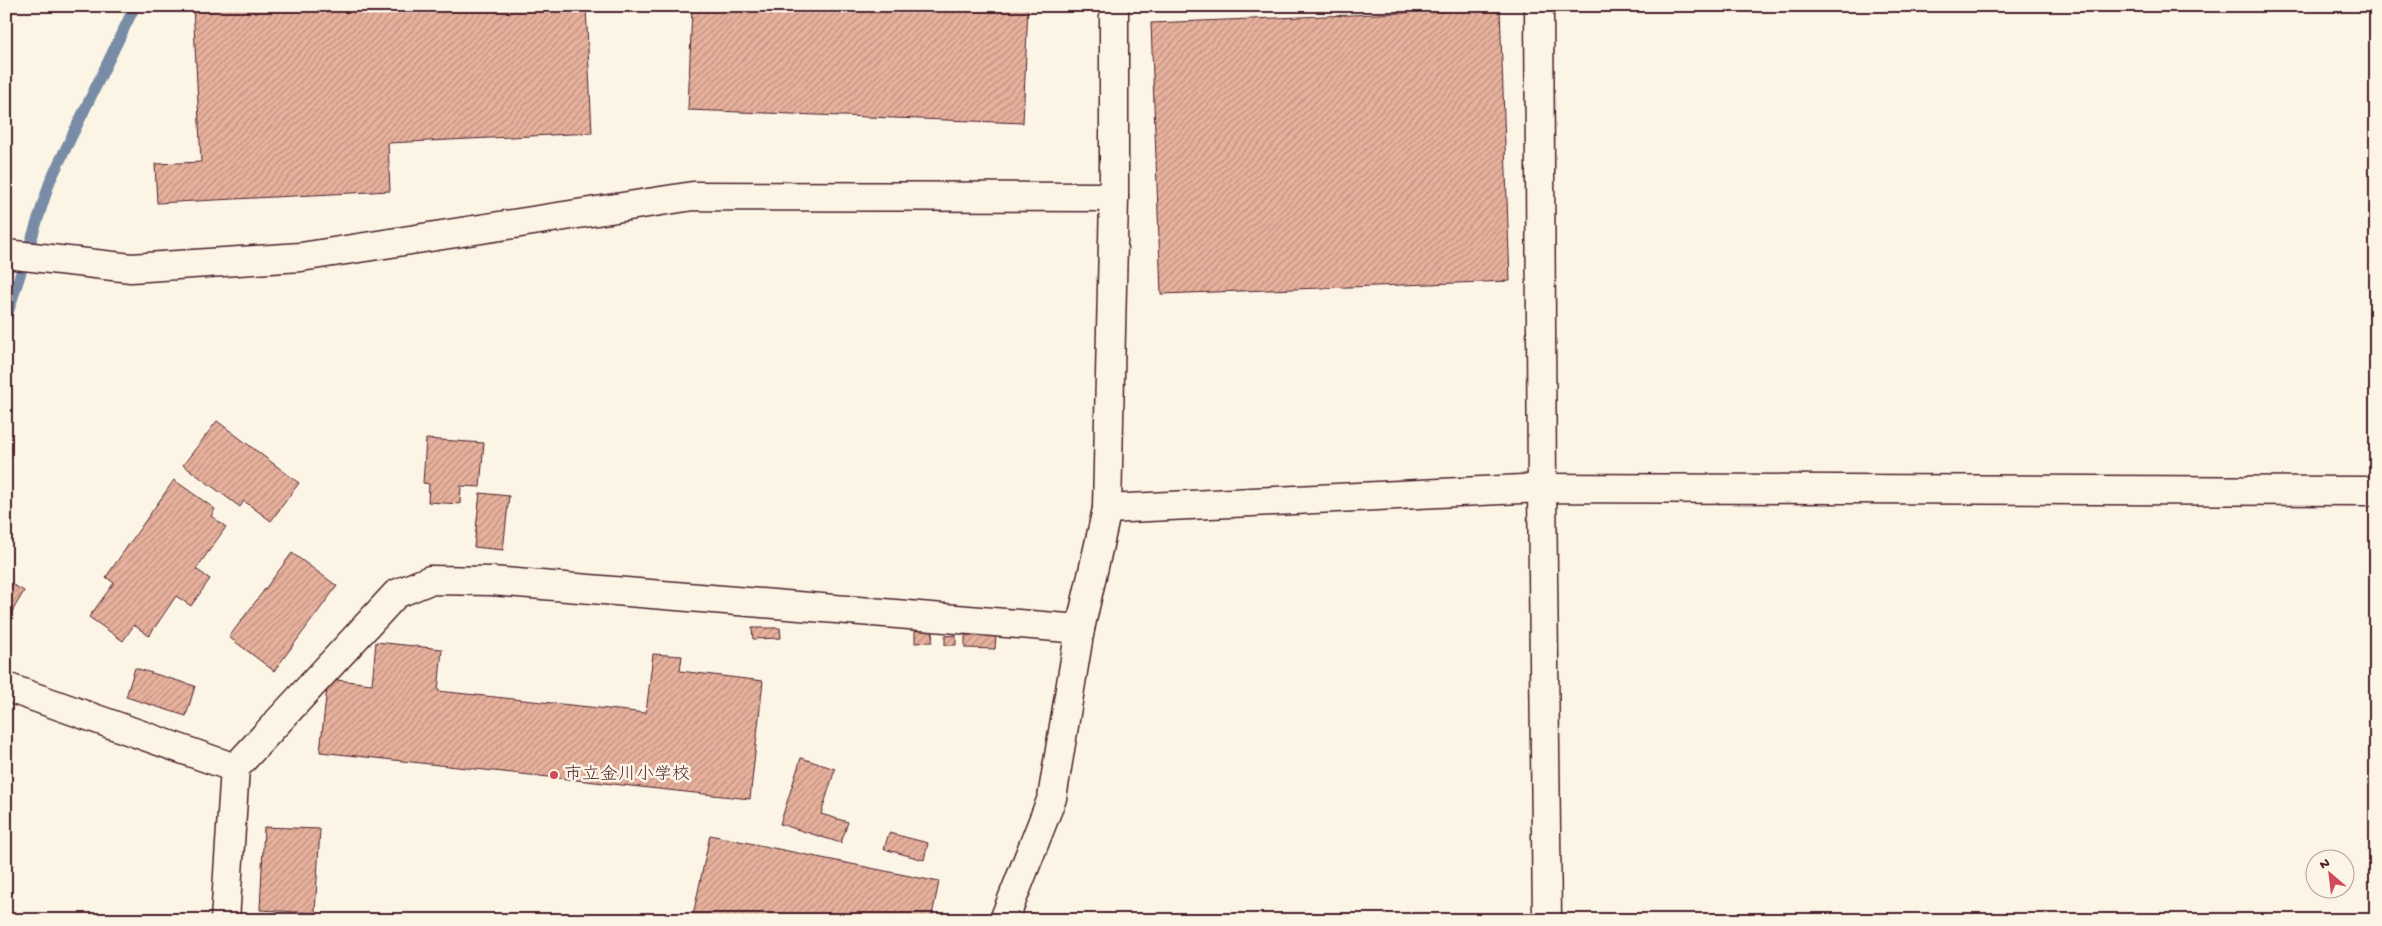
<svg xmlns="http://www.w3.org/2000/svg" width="2382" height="926" viewBox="0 0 2382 926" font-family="'Gochi Hand','Klee One',sans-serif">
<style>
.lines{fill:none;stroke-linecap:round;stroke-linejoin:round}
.stream{stroke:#788ca6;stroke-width:11}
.building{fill:url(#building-hatch);stroke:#4a1f2b}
.minor-casing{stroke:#4a1f2b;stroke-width:31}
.tertiary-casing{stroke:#4a1f2b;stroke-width:31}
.minor{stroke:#fcf5e5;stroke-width:28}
.tertiary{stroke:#fcf5e5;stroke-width:28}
.poi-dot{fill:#d1495b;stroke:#fcf5e5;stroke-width:2}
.labels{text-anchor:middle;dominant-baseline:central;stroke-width:5;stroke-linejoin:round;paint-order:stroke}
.poi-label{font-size:18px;fill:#4a1f2b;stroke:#fcf5e5;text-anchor:start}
</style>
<defs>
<pattern id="building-hatch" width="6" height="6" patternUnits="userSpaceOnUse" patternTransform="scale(1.25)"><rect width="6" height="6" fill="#e7b19d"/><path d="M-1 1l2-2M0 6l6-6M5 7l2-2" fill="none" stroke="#bd8f80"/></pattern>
</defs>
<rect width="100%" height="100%" fill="#fcf5e5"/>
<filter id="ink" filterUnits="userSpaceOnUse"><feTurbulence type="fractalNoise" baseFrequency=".02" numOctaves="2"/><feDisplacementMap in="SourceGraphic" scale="10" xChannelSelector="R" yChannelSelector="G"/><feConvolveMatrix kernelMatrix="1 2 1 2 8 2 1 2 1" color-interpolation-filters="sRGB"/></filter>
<g filter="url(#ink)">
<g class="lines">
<path class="stream" d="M6,319L50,181L135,6"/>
</g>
<g class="building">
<path d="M193,6H586L592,133L388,143L390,191L157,203L155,164L201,162Z"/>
<path d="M692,6H1028L1023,123L688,110Z"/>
<path d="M1500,9L1510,281L1161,294L1151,23Z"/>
<path d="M217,421L299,483L271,521L244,501L240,507L183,465Z"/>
<path d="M426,439L484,443L480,487L461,486L460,504L428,502L429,484L423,483Z"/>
<path d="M174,480L215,509L211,516L226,527L196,569L210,579L191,606L176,596L149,636L134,625L123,641L89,617L114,583L106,577Z"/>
<path d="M480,493L509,496L503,550L474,547Z"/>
<path d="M292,553L337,586L274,671L229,637Z"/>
<path d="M6,581L24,591L6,622Z"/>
<path d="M752,628H780L781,638L753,639Z"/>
<path d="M915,629L933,630L932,642L915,643Z"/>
<path d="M956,635V645H945V636Z"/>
<path d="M965,635H996L995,649L965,648Z"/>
<path d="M376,642L442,649L438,691L646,713L653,654L682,656L680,671L763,681L750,799L320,752L328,679L372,684Z"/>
<path d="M135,668L195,686L186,716L126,697Z"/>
<path d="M801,758L835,769L821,814L848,822L841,843L780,824Z"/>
<path d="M264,827L320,829L315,913L260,910Z"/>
<path d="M889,833L928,843L924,860L884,849Z"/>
<path d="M710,835L939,882L931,920H692Z"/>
</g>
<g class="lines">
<defs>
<g id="minor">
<path d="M6,254L131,268L301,257L693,196L1114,197"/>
<path d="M1107,509L1542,488L2376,491"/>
<path d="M6,687L235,768"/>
<path d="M225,920L235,768L396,594L430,580L492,581L1080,629"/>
<path d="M1004,920L1052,798L1080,629L1107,509L1114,197V6"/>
</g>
<path id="tertiary" d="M1539,6L1542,488L1547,920"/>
</defs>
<use href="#minor" class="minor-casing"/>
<use href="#tertiary" class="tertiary-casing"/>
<use href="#minor" class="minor"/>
<use href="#tertiary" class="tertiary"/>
</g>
</g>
<circle class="poi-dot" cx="554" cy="775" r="5"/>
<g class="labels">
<g class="poi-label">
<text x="564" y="775">市立金川小学校</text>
</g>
</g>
<rect width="2382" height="926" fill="none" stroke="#fcf5e5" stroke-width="25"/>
<rect x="12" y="12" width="2357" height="901" fill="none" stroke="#4a1f2b" stroke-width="2" filter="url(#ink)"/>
<g transform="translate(2330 874) rotate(332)"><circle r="24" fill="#fcf5e5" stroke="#b59f9b"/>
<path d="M0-4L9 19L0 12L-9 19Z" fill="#d1495b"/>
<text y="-8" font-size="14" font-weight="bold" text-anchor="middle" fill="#4a1f2b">N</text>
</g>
</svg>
